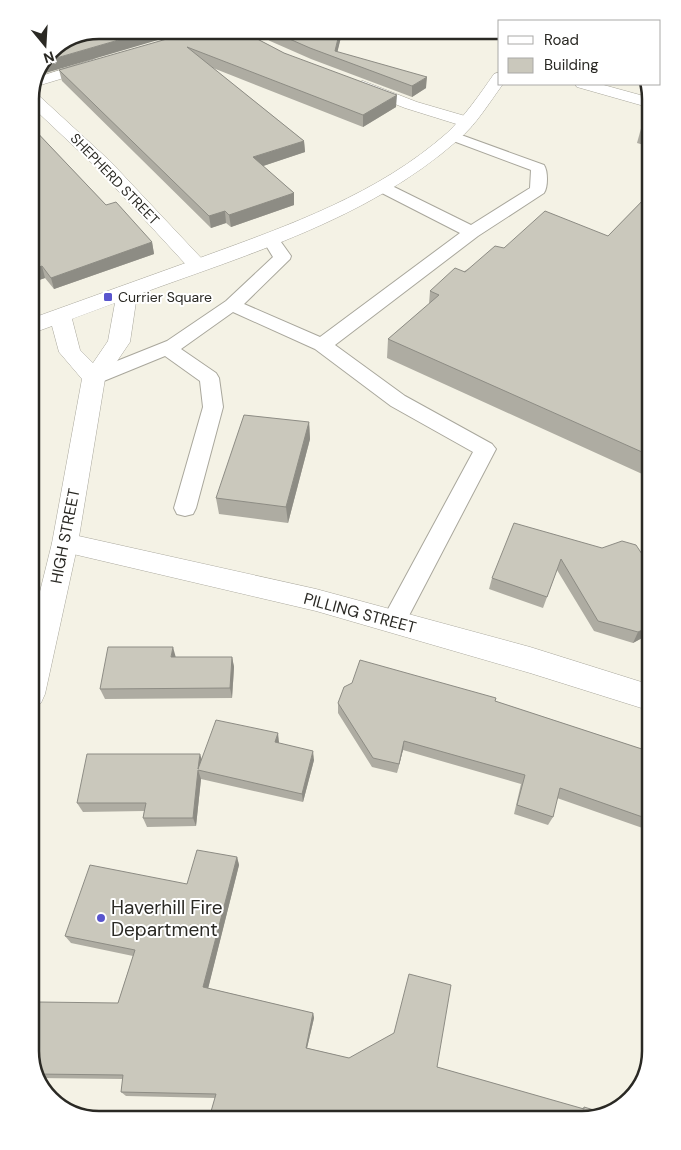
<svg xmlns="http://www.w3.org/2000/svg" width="681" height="1150" viewBox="0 0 681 1150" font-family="'DM Sans',sans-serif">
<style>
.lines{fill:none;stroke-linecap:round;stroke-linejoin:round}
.lane-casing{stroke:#a9a79c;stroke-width:2}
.street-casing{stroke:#a9a79c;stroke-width:1}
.secondary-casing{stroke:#a9a79c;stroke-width:1}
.lane{fill:#fff;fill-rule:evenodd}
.street{fill:#fff;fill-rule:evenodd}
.secondary{fill:#fff;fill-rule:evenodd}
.wall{fill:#aeaca2}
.shaded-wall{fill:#8d8c84}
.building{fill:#cac8bc;stroke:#8d8c84}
.poi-dot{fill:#5955cd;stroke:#fff;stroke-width:2}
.labels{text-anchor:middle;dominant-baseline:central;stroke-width:4;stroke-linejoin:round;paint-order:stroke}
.far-street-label{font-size:14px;fill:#2a2924;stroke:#fff}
.far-poi-label{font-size:14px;fill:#2a2924;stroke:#fff;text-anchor:start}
.street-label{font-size:16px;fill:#2a2924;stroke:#fff}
.near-poi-label{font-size:19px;fill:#2a2924;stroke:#fff;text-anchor:start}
.rim{fill:none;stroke:#2a2924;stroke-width:2.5}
</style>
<rect width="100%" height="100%" fill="#f4f2e5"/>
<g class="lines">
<defs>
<path id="lane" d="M453,132L544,165C548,171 548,187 544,193L478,236L335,345L405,396L492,444L496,449L402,629L393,632L384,629L381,622L473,452L391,406L315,349L233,312L181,349L216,373L219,378L223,407L196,508L193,514L185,516L177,514L174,508L203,407L200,381L165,356L94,385L87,383L84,378L87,373L167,341L226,301L273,257L262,239L264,235H276L291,256L290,259L244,304L320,337L460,233L376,190L374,187L376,184H388L471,225L530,188L531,170L448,139L446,136L448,133Z"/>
<g id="street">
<path d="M95,59L100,61L103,64L100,67L34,87L38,77Z"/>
<path d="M363,81L417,102L472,118L474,122L472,126L466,127L405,108L357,89L355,86L357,83Z"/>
<path d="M575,84H600L651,98V108L577,87Z"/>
<path d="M32,92L36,93L110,161L204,261L207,265L204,269L197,271L190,269L98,169L30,105Z"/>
<path d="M65,533L316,589L530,647L651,685V711L530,673L316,611L56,550L52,543L56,536Z"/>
</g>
<path id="secondary" d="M500,72V84H503C489,103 476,125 458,140C367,220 248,254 137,295L130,342L105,379L78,543L45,694L41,703L30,707V632L52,543L82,379L59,352L52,326L30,334V319C88,298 147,277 205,256C290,225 378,194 447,133C465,116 480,94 494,74ZM115,303L108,341L93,363L80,350L72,319Z"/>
</defs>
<use href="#lane" class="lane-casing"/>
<use href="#street" class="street-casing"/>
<use href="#secondary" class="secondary-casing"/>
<use href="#lane" class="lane"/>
<use href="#street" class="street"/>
<use href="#secondary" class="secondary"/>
</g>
<g class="wall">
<path d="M253,30H341V37L337,52L426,88L412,97L311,59L270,41Z"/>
<path d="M244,32L284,53L396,107L363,127L213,68L304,141L305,152L263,166L294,193V205L231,227L226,223L211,228L62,81L59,70Z"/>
<path d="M651,115V147L637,143L642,125Z"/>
<path d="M30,125L106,205L152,242L154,254L54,289L45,278L30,283Z"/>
<path d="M651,192V478L387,358L388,339L429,304L430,291L504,248L608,236Z"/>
<path d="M309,422L310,439L288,523L219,514L216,498Z"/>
<path d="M602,548L651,633L633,643L594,631L557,570L543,608L489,589L492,578Z"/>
<path d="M176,657H232L234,667L232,698L105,699L100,689Z"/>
<path d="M495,701L651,752V831L557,798L553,817L548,825L514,814L521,784L403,750L397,773L372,767L338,713V703Z"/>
<path d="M278,733V743L314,760L303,802L201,779L196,826L147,827L143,818L144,811L83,812L77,803Z"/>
<path d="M237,857L239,865L208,988L313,1013L314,1018L307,1048L349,1058L437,1067L581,1109L584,1107L582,1120H219L214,1118L210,1115L215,1098L126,1096L121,1092L123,1079L36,1078L30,1051L118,1003L133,956L71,943L65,936L187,884Z"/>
</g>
<g class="shaded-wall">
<path d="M153,30H192L39,75L46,61Z"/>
<path d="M340,30H341V37L336,58L335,51Z"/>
<path d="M427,77L426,88L412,97V86Z"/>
<path d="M397,95L396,107L363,127V115Z"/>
<path d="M304,141L305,152L254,169L253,157Z"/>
<path d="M294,193V205L231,227L229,215Z"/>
<path d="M225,211L226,223L211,228L209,216Z"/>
<path d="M152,242L154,254L54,289L51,278Z"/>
<path d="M42,266L45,278L30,283V270Z"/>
<path d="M35,407L40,419L30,457V427Z"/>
<path d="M309,422L310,439L288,523L286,507Z"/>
<path d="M651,626V633L633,643L638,632Z"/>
<path d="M173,647L176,658L171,657Z"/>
<path d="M232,657L234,667L232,698L230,688Z"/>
<path d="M278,733L279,742L276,752L275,742Z"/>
<path d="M404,741L403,750L397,773L399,764Z"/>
<path d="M313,751L314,760L303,802L302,794Z"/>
<path d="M200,754L203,763L198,769Z"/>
<path d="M198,770L201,779L196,826L193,818Z"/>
<path d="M237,857L239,865L207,993L203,987Z"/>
<path d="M313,1013L314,1018L306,1052V1048Z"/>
</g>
<g class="building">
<path d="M99,30H153L46,61L50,50Z"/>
<path d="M198,30H241L244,32L284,53L397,95L363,115L187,47L304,141L253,157L294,193L229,215L225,211L209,216L59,70Z"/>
<path d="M269,30H340L335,51L427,77L412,86L310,48Z"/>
<path d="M651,115V127L642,125Z"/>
<path d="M30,125L106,205L116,202L152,242L51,278L42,266L30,270Z"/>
<path d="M651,192V456L388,339L439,295L430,291L455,268L465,272L495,246L504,248L545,211L608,236Z"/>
<path d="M35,407L30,427V408Z"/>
<path d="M244,415L309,422L286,507L216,498Z"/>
<path d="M514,523L602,548L622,541L636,545L642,554L651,556V626L638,632L598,621L561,559L547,597L492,578Z"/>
<path d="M108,647H173L171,657H232L230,688L100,689Z"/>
<path d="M360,660L496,698L495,701L651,752V820L560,788L553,817L517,805L525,775L404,741L399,764L373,758L338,703L344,687L352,683Z"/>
<path d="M216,720L278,733L275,742L313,751L302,794L198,770L193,818H143L146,803H77L87,754H200L198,769Z"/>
<path d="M197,850L237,857L203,987L313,1013L306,1048L349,1058L394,1033L409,974L451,985L437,1067L584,1109V1107L607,1114L582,1120H227L210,1115L216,1094L121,1092L123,1075L35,1074L30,1051V1042L38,1002L118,1003L135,950L65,936L90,865L187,884Z"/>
</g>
<g class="poi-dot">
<rect x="103" y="292" width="10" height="10" rx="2.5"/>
<circle cx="101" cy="918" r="5"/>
</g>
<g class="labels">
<g class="far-street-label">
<text transform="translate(115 179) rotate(46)">SHEPHERD STREET</text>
</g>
<g class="far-poi-label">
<text x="118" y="297">Currier Square</text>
</g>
<g class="street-label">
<text transform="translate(65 536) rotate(-79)">HIGH STREET</text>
<text transform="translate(360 613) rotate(15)">PILLING STREET</text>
</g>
<g class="near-poi-label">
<text x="111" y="907">Haverhill Fire<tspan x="111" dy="22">Department</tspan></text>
</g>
</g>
<path d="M0 0H681V1150H0ZM99 39H582A60 60 0 0 1 642 99V1051A60 60 0 0 1 582 1111H99A60 60 0 0 1 39 1051V99A60 60 0 0 1 99 39Z" fill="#fff" fill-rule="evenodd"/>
<path class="rim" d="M99 39H582A60 60 0 0 1 642 99V1051A60 60 0 0 1 582 1111H99A60 60 0 0 1 39 1051V99A60 60 0 0 1 99 39Z"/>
<rect x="498" y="20" width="162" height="65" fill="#ffffff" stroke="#aaa9a7"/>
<rect x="508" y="36" width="25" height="8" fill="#ffffff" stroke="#aaa9a7"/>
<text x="544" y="45" font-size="15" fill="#2a2924">Road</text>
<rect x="508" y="58" width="25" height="15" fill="#cac8bc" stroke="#aaa9a7"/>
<text x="544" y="70" font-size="15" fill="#2a2924">Building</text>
<g transform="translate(45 45) rotate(162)" stroke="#ffffff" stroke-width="4" paint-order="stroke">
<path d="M0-4L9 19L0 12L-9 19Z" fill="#2a2924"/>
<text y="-8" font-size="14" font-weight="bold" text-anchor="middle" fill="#2a2924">N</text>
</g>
</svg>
